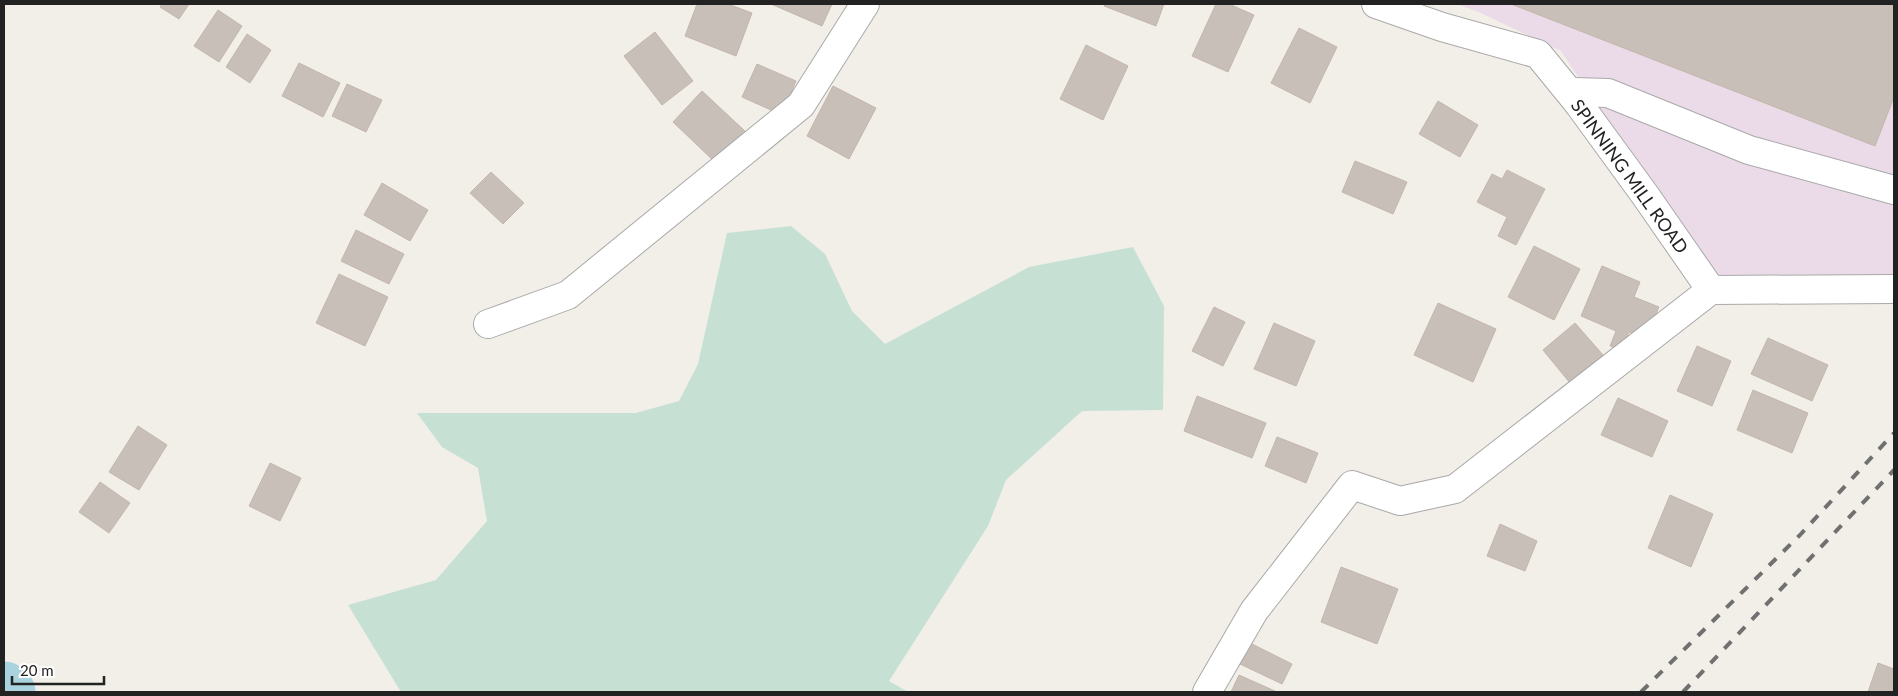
<svg xmlns="http://www.w3.org/2000/svg" width="1898" height="696" viewBox="0 0 1898 696" font-family="Lato,sans-serif">
<style>
.industrial{fill:#ebdbe8}
.wetland{fill:#c6e0d4}
.lines{fill:none;stroke-linecap:round;stroke-linejoin:round}
.river{stroke:#aad3df;stroke-width:55}
.building{fill:#c7bfb8;stroke:#c4b6ab}
.street-casing{stroke:#a9a9a9;stroke-width:30}
.street{stroke:#fff;stroke-width:28}
.rail{stroke:#707070;stroke-width:4;stroke-dasharray:10 10;stroke-linecap:butt}
.labels{text-anchor:middle;dominant-baseline:central;stroke-width:4.5;stroke-linejoin:round;paint-order:stroke}
.street-label{font-size:18px;fill:#222;stroke:#fff}
</style>
<rect width="100%" height="100%" fill="#f2efe9"/>
<path class="industrial" d="M1457,4H1894V282L1712,279L1561,51L1481,13Z"/>
<path class="wetland" d="M791,226L825,254L852,311L885,344L1029,267L1133,247L1164,306L1163,410L1082,411L1006,480L988,526L889,681L908,692H401L348,605L436,580L487,521L478,468L442,447L417,413H636L679,401L698,364L727,233Z"/>
<g class="lines">
<path class="river" d="M4,689L8,692"/>
</g>
<g class="building">
<path d="M162,4H189L179,19L160,7Z"/>
<path d="M697,4H728L752,13L736,56L685,36Z"/>
<path d="M771,4H832L822,26Z"/>
<path d="M1105,4H1164L1156,26L1104,6Z"/>
<path d="M1216,4H1229L1254,15L1228,72L1192,56Z"/>
<path d="M1511,4H1894V97L1875,146Z"/>
<path d="M218,10L242,26L219,62L194,46Z"/>
<path d="M1299,28L1337,47L1310,103L1271,83Z"/>
<path d="M655,32L693,81L662,105L624,56Z"/>
<path d="M247,34L271,50L250,83L226,67Z"/>
<path d="M1086,45L1128,66L1103,120L1060,99Z"/>
<path d="M299,63L340,83L323,117L282,96Z"/>
<path d="M757,64L796,81L782,115L742,97Z"/>
<path d="M347,84L382,100L366,132L332,116Z"/>
<path d="M833,86L876,108L849,159L807,136Z"/>
<path d="M702,91L746,132L717,164L673,122Z"/>
<path d="M1438,101L1478,125L1460,157L1419,134Z"/>
<path d="M1355,161L1407,182L1393,214L1342,192Z"/>
<path d="M1507,170L1545,189L1516,245L1498,236L1507,217L1477,202L1492,174L1502,179Z"/>
<path d="M491,172L524,203L503,224L470,193Z"/>
<path d="M382,183L428,210L410,241L364,215Z"/>
<path d="M356,230L404,254L389,284L341,261Z"/>
<path d="M1534,246L1580,269L1554,320L1508,297Z"/>
<path d="M1602,266L1640,282L1634,297L1659,307L1645,339L1629,332L1621,350L1610,346L1616,331L1581,316Z"/>
<path d="M339,274L388,297L365,346L316,323Z"/>
<path d="M1438,303L1496,329L1473,382L1414,355Z"/>
<path d="M1214,307L1245,322L1223,366L1192,351Z"/>
<path d="M1274,323L1315,341L1296,386L1254,369Z"/>
<path d="M1575,323L1603,355L1570,383L1543,350Z"/>
<path d="M1768,338L1828,365L1812,401L1751,374Z"/>
<path d="M1697,346L1731,361L1712,406L1677,391Z"/>
<path d="M1753,390L1808,413L1792,453L1737,430Z"/>
<path d="M1197,396L1266,423L1252,458L1184,431Z"/>
<path d="M1618,398L1668,421L1652,457L1601,435Z"/>
<path d="M138,426L167,445L139,490L109,472Z"/>
<path d="M1277,437L1318,453L1306,483L1265,466Z"/>
<path d="M270,463L301,478L280,521L249,506Z"/>
<path d="M100,482L130,503L109,533L79,512Z"/>
<path d="M1670,495L1713,514L1691,567L1648,548Z"/>
<path d="M1500,524L1537,541L1525,571L1487,556Z"/>
<path d="M1341,567L1398,589L1377,644L1321,622Z"/>
<path d="M1250,643L1292,664L1282,684L1240,664Z"/>
<path d="M1878,663L1894,669V692H1868Z"/>
<path d="M1239,675L1277,692H1231Z"/>
</g>
<g class="lines">
<defs>
<g id="street">
<path d="M1376,4L1442,27L1538,54L1578,103L1645,195L1711,290L1894,289"/>
<path d="M1578,103L1573,92L1608,93L1749,150L1894,190"/>
<path d="M488,324L568,295L801,105L865,4"/>
<path d="M1207,692L1254,611L1352,485L1400,501L1455,489L1711,290"/>
</g>
</defs>
<use href="#street" class="street-casing"/>
<use href="#street" class="street"/>
<g class="rail">
<path d="M1641,692L1800,535L1894,433"/>
<path d="M1683,692L1894,470"/>
</g>
</g>
<g class="labels">
<g class="street-label">
<text transform="translate(1630 176) rotate(54)">SPINNING MILL ROAD</text>
</g>
</g>
<rect width="1898" height="696" fill="none" stroke="#222222" stroke-width="10"/>
<path d="M12 676v8h92v-8" fill="none" stroke="#222222" stroke-width="2.5"/>
<text x="20" y="676" font-size="15" fill="#222222" stroke="#ffffff" stroke-width="4" paint-order="stroke">20 m</text>
</svg>
